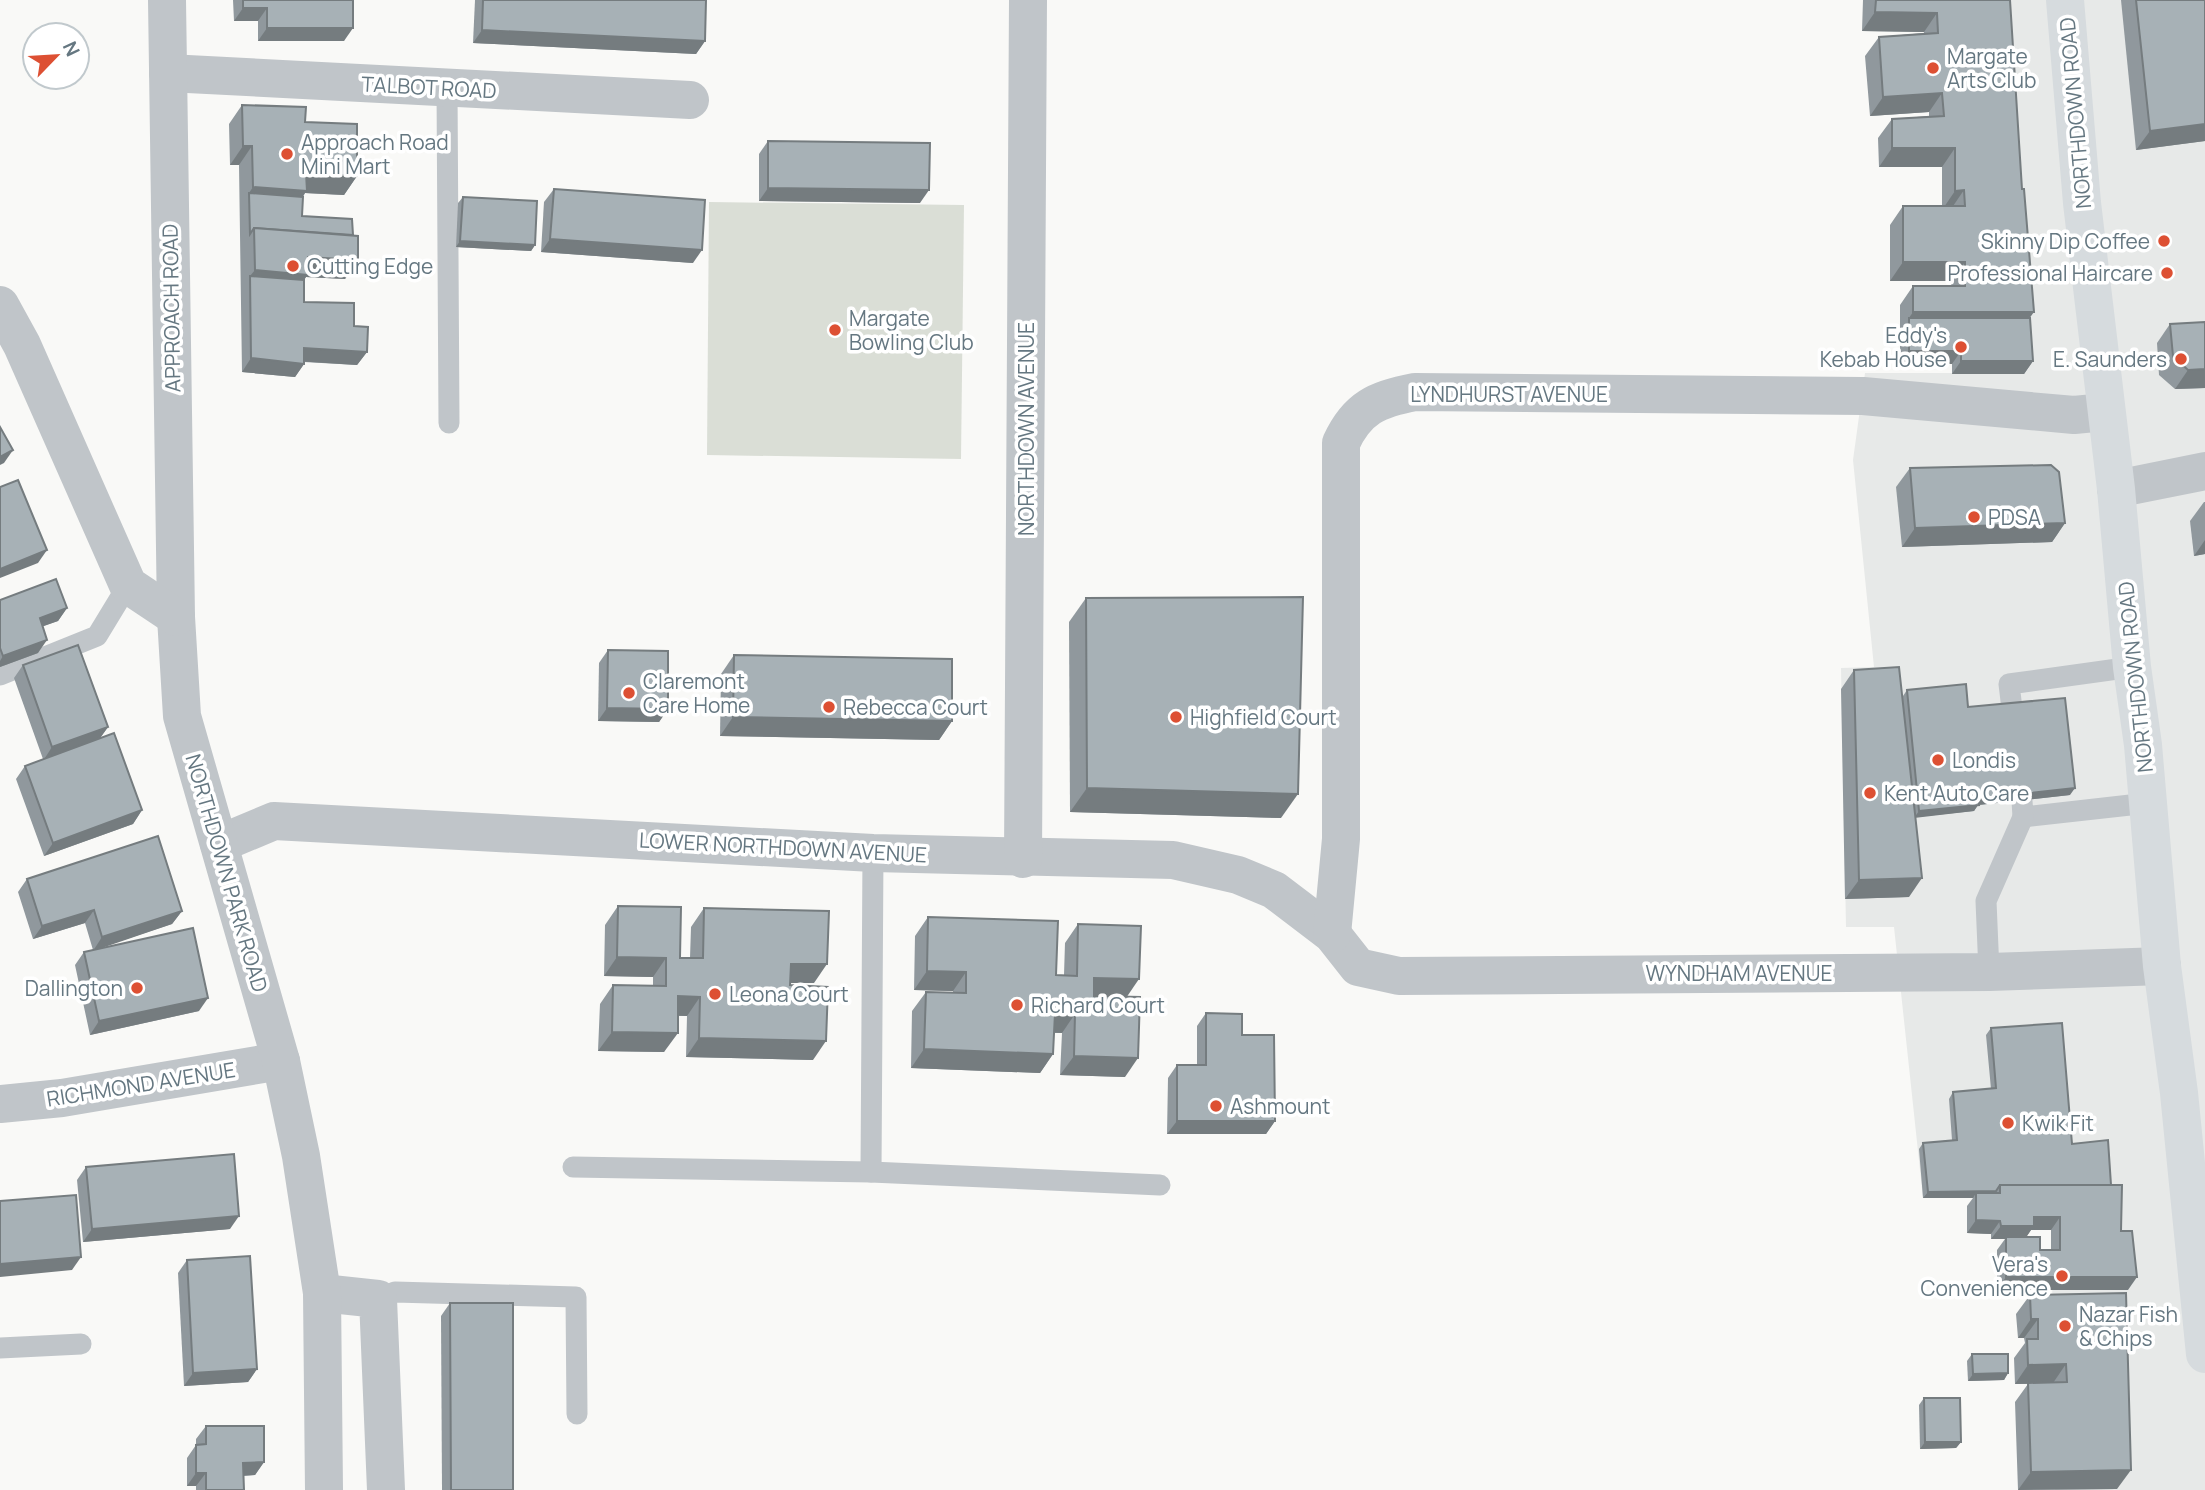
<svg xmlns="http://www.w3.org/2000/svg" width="2205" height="1490" viewBox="0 0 2205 1490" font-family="Manrope,sans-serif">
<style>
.built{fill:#e7e9e8}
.grass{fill:#daded6}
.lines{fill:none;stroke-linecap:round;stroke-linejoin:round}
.service{stroke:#c0c5c9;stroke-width:21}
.minor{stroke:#c0c5c9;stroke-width:38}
.tertiary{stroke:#c0c5c9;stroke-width:38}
.secondary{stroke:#d6dbde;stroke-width:38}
.wall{fill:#90989d;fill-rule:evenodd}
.shaded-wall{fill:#757c7f}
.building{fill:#a7b1b6;stroke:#757c7f;stroke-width:2}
.poi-dot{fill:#dd5033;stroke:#fff;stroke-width:2.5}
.labels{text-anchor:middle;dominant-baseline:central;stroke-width:7;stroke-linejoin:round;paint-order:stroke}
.poi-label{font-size:21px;fill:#657781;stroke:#fff;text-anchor:start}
.street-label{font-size:21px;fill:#657781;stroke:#fff}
</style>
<rect width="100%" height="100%" fill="#f9f9f7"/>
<path class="built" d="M1921,0H2205V1490H2055L2051,1198H1923L1894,927H1846L1841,668L1874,667L1853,460L1865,373H1952L1951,281L1942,210V167L1931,135Z"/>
<path class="grass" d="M709,202L964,205L961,459L707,455Z"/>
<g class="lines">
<g class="service">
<path d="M447,87L449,423"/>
<path d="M0,675L97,636L128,585"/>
<path d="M2012,709L2009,684L2132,667"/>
<path d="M2022,801L2023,817L2148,803"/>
<path d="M1989,972L1986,901L2023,817"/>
<path d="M573,1167L871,1172L1160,1185"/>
<path d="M871,1172L873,853"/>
<path d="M378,1299L395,1292L576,1297L577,1414"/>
<path d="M0,1348L81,1344"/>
</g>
<g class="minor">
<path d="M168,73L690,100"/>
<path d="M2116,489L2205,471"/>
<path d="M219,844L274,821L873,853L1173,860L1238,875L1274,890L1332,934L1358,967L1399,976L1989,972L2162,966"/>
<path d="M1023,859L1028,0"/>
<path d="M1332,934L1341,839V443C1357,408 1377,399 1415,392L1863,396L2074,415L2105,412"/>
<path d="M0,1104L62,1098L281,1061"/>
<path d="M322,1293L378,1299L386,1490"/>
</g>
<g class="tertiary">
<path d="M167,0L176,617L182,716L281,1061L301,1156L322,1293L324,1490"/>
<path d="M0,305L22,345L128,585L176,617"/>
</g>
<path class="secondary" d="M2065,0L2082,203L2116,489L2132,667L2143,745L2162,966L2179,1093L2205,1354"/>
</g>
<g class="wall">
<path d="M233,0H353L344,41H258V21H234Z"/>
<path d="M475,0H706L705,41L696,54L473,43Z"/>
<path d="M1863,0H2010L2033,361L2024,374H1952V364H1900V305L1913,286H1951V281H1890V225L1903,206H1942V167H1879L1878,138L1892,119L1929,116V112L1870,116L1865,56L1879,37L1924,33V32L1862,31Z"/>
<path d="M2121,0H2205V141L2136,150Z"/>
<path d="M242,105L305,122L357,176L344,195L305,193L303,197L302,216L353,235L358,260L345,279L306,277L304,280V302L354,326L367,352L357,365L304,362V364L295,377L242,372L239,165H230L229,124Z"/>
<path d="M768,141L920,203L759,201V154Z"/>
<path d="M554,189L693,263L541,252L544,202Z"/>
<path d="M463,197L535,245L531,251L456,247L458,203Z"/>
<path d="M2205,322V388L2175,389L2159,375L2157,343L2170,324Z"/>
<path d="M1910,468L2065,523L2052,542L1902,547L1896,487Z"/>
<path d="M2204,502H2205V554L2194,556L2190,521Z"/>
<path d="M1086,598L1281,818L1070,812L1069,622Z"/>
<path d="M0,600L67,608L58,621L43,626L38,653L0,667Z"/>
<path d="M608,650L668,709L659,722L598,721L599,663Z"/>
<path d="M734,655L952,721L939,740L720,736L721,674Z"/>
<path d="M23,665L108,727L100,738L142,810L133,824L44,856L16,779L25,766L43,759L14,678Z"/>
<path d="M1854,670L1903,696L1907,690L1968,707L2070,795L1978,805L1974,811L1916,817L1909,897L1845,899L1841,689Z"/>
<path d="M27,879L182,911L172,924L99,948L199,1011L90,1035L75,965L84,952L93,950L85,923L33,939L18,892Z"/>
<path d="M618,906L680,958H690L691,927L704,908L814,983H790V985L813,1060L686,1057L687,1016H678L664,1052L598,1051L600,1004L613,985L653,986V977L604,976L605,925Z"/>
<path d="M928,917L1056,975H1064L1065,943L1078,924L1127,997L1125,1077L1060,1075L1062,1033H1054L1053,1054L1040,1073L911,1068L912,1011L926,992L953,993V991L914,990L915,936Z"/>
<path d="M1206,1013L1242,1035L1275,1121L1266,1134H1167L1168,1078L1177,1065H1197V1026Z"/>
<path d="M1991,1028L2072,1144L2111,1185L2121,1231L2128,1290H1997V1250L2005,1239H1991V1234L1967,1233V1206L1973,1198H1923L1919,1149L1923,1143L1952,1140L1949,1099L1953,1092L1991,1089L1986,1035ZM2031,1230H2051V1250H2040L2026,1237Z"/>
<path d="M86,1167L230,1229L83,1242L77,1180Z"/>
<path d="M187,1260L257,1369L248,1382L184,1386L178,1273Z"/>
<path d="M2126,1293L2117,1489L2018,1490L2015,1402L2028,1384H2015L2014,1358L2025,1343L2024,1338H2018L2016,1314L2030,1295Z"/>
<path d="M450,1303L513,1490H442L441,1316Z"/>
<path d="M1972,1354L2008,1373L2004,1380L1968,1381L1967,1361Z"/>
<path d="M1924,1398L1961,1442L1956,1448L1920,1449L1919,1405Z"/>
<path d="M206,1426L264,1462L255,1475L244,1476V1490H196V1486H187V1458L196,1445V1439Z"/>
</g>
<g class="shaded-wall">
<path d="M243,8H267L258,21H234Z"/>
<path d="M1875,12L1937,13L1924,32L1862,31Z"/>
<path d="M267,28H353L344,41H258Z"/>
<path d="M482,30L705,41L696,54L473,43Z"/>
<path d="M1942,93L1929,112L1870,116L1883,97Z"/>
<path d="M2205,124V141L2136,150L2150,131Z"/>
<path d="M243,146H252L239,165H230Z"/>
<path d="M1892,148H1955L1942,167H1879Z"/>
<path d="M306,173L357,176L344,195L305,193L293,210L249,193L253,187Z"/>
<path d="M768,188L929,190L920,203L759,201Z"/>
<path d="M1964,190L1951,209L1942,210L1955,191Z"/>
<path d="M550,239L702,250L693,263L541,252Z"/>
<path d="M460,241L535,245L531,251L456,247Z"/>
<path d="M308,257L358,260L345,279L306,277L295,294L250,276L255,270Z"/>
<path d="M1903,262H1965L1951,281H1890Z"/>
<path d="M1913,312H2034L2020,331L1909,318Z"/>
<path d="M304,348L367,352L357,365L295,361Z"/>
<path d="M1909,351H1961L1952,364H1900Z"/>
<path d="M251,358L304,364L295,377L242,372Z"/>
<path d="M1961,361H2033L2024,374H1952Z"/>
<path d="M2205,369V388L2175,389L2188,370Z"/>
<path d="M13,450L4,463L0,465V457Z"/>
<path d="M2065,523L2052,542L1902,547L1915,528Z"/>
<path d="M2205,540V554L2194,556Z"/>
<path d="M47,550L38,563L0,578V569Z"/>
<path d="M67,608L58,621L30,631L40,618Z"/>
<path d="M47,640L38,653L0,667V661L3,656Z"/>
<path d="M607,708L668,709L659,722L598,721Z"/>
<path d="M733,717L952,721L939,740L720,736Z"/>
<path d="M108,727L98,741L43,761L52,747Z"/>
<path d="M1087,788L1298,794L1281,818L1070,812Z"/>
<path d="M2075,788L2070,795L1978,805L1974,811L1914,818L1919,811L1978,799Z"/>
<path d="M142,810L133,824L44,856L53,843Z"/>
<path d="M1922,878L1909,897L1845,899L1859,880Z"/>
<path d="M94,910L85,923L33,939L42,926Z"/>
<path d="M182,911L172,924L93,951L102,937Z"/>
<path d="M617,957L666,958L653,977L604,976Z"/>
<path d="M791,964H827L814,983H778Z"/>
<path d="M927,971L966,972L953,991L914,990Z"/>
<path d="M1094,978L1139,979L1126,998L1081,997Z"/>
<path d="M678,996L700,997L687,1016L665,1015Z"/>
<path d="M208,998L199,1011L90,1035L99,1021Z"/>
<path d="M1055,1013L1075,1014L1062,1033L1041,1032Z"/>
<path d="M612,1032L678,1033L664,1052L598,1051Z"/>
<path d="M699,1038L826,1041L813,1060L686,1057Z"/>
<path d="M924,1049L1053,1054L1040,1073L911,1068Z"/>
<path d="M1074,1056L1138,1058L1125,1077L1060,1075Z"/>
<path d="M1177,1121H1275L1266,1134H1167Z"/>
<path d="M1996,1191L1991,1198L1976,1193L1973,1198H1923L1928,1192Z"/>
<path d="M239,1216L230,1229L83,1242L92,1229Z"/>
<path d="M2034,1217H2060L2051,1230H2031L2025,1239H1991L2001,1226Z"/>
<path d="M1976,1220L2000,1221L1991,1234L1967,1233Z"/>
<path d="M81,1257L72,1270L0,1277V1264Z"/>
<path d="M2006,1277H2137L2128,1290H1997Z"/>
<path d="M2031,1319H2038L2024,1338H2018Z"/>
<path d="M2066,1364L2053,1383L2015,1384L2028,1365Z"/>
<path d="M257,1369L248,1382L184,1386L193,1373Z"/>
<path d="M2008,1373L2004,1380L1968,1381L1973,1374Z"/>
<path d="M1925,1442H1961L1956,1448L1920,1449Z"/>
<path d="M264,1462L255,1475L234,1476L243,1463Z"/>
<path d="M2131,1470L2117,1489L2018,1490L2031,1472Z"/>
<path d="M196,1473H206L196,1486H187Z"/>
</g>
<g class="building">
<path d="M243,0H353V28H267V8H243Z"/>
<path d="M483,0H706L705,41L482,30Z"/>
<path d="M1876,0H2010L2022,189H2024L2034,312H1913V286H1965V262H1903V206H1965L1964,190L1955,191V148H1892V119L1944,116L1942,93L1883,97L1879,37L1938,33L1937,13L1875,12Z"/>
<path d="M2136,0H2205V124L2150,131Z"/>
<path d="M242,105L306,107L305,122L357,124V176L306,173L307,191L253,187L252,146H243Z"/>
<path d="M768,141L930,143L929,190L768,188Z"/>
<path d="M554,189L705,200L702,250L550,239Z"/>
<path d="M249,193L303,197L302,216L352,219L353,235L254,228L250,234Z"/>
<path d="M463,197L537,201L535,245L460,241Z"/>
<path d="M254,228L358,236V260L308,257V275L255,270Z"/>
<path d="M250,276L304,280V302L354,303V326L368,327L367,352L304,348V364L251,358Z"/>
<path d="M1909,318H2030L2033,361H1961V351H1909Z"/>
<path d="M2205,322V369L2188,370L2173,356L2170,324Z"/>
<path d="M0,427L13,450L0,457Z"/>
<path d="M2051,465L2059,472L2065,523L1915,528L1910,468Z"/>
<path d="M18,480L47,550L0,569V487Z"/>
<path d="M56,579L67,608L40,618L47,640L3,656L0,648V600Z"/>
<path d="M1303,597L1298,794L1087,788L1086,598Z"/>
<path d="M78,645L108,727L52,747L23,665Z"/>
<path d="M608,650L668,651V709L607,708Z"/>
<path d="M734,655L952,659V721L733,717Z"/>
<path d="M1899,667L1922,878L1859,880L1854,670Z"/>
<path d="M1966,684L1968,707L2065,698L2075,788L1978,799L1979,805L1919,811L1907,690Z"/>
<path d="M114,733L142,810L53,843L25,766Z"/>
<path d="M158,836L182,911L102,937L94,910L42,926L27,879Z"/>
<path d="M618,906L681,907L680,958H703L704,908L829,911L827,964H791L790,985L828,987L826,1041L699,1038L700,997L678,996V1033L612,1032L613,985L666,986V958L617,957Z"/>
<path d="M928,917L1058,921L1056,975L1077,976L1078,924L1141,926L1139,979L1094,978V996L1140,997L1138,1058L1074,1056L1075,1014L1055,1013L1053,1054L924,1049L926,992L966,993V972L927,971Z"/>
<path d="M193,928L208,998L99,1021L84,952Z"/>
<path d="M1206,1013L1242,1014V1035H1274L1275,1121H1177V1065H1206Z"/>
<path d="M2062,1023L2072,1144L2108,1140L2111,1185H2000L1996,1191L1928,1192L1923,1143L1957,1140L1953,1092L1996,1088L1991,1028Z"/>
<path d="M234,1154L239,1216L92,1229L86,1167Z"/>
<path d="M2000,1185H2122L2121,1231H2132L2137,1277H2006V1237H2040V1250H2060V1217H2034V1226H2001L2000,1221L1976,1220V1193H2000Z"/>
<path d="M76,1195L81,1257L0,1264V1201Z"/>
<path d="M250,1256L257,1369L193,1373L187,1260Z"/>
<path d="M2126,1293L2131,1470L2031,1472L2028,1383L2067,1382L2066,1364L2028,1365L2027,1339H2038V1319H2031L2030,1295Z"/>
<path d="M450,1303H513V1490H451Z"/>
<path d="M1972,1354H2008V1373L1973,1374Z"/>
<path d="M1924,1398H1960L1961,1442H1925Z"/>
<path d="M206,1426H264V1462L243,1463L244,1490H206V1473H196V1445L206,1444Z"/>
</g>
<g class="poi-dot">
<circle cx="1933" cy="68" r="7"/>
<circle cx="287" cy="154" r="7"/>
<circle cx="2164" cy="241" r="7"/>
<circle cx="293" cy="266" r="7"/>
<circle cx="2167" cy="273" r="7"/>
<circle cx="835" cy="330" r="7"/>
<circle cx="1961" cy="347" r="7"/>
<circle cx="2181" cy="359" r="7"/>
<circle cx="1974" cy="517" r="7"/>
<circle cx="629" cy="693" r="7"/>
<circle cx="829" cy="707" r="7"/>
<circle cx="1176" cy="717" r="7"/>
<circle cx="1938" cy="760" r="7"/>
<circle cx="1870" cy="793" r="7"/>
<circle cx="137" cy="988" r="7"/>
<circle cx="715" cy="994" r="7"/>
<circle cx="1017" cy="1005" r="7"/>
<circle cx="1216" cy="1106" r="7"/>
<circle cx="2008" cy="1123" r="7"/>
<circle cx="2062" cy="1276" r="7"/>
<circle cx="2065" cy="1326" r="7"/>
</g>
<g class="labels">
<g class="poi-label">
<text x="1947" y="56">Margate<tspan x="1947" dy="24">Arts Club</tspan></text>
<text x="301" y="142">Approach Road<tspan x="301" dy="24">Mini Mart</tspan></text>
<text x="2150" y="241" text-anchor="end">Skinny Dip Coffee</text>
<text x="307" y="266">Cutting Edge</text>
<text x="2153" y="273" text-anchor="end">Professional Haircare</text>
<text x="849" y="318">Margate<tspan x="849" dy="24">Bowling Club</tspan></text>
<text x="1947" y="335" text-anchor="end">Eddy's<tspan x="1947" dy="24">Kebab House</tspan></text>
<text x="2167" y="359" text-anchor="end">E. Saunders</text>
<text x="1988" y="517">PDSA</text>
<text x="643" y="681">Claremont<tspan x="643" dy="24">Care Home</tspan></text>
<text x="843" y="707">Rebecca Court</text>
<text x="1190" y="717">Highfield Court</text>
<text x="1952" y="760">Londis</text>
<text x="1884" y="793">Kent Auto Care</text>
<text x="123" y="988" text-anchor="end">Dallington</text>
<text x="729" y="994">Leona Court</text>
<text x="1031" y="1005">Richard Court</text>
<text x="1230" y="1106">Ashmount</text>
<text x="2022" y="1123">Kwik Fit</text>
<text x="2048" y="1264" text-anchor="end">Vera's<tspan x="2048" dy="24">Convenience</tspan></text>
<text x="2079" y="1314">Nazar Fish<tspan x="2079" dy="24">&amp; Chips</tspan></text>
</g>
<g class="street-label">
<text transform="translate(429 87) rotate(3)">TALBOT ROAD</text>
<text transform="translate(2075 113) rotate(-95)">NORTHDOWN ROAD</text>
<text transform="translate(171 308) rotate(-91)">APPROACH ROAD</text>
<text x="1509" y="394">LYNDHURST AVENUE</text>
<text transform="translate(1026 429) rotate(-90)">NORTHDOWN AVENUE</text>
<text transform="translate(2135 677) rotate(-96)">NORTHDOWN ROAD</text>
<text transform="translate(783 847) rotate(3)">LOWER NORTHDOWN AVENUE</text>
<text transform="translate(227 873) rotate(74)">NORTHDOWN PARK ROAD</text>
<text x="1739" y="973">WYNDHAM AVENUE</text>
<text transform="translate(141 1084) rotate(-9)">RICHMOND AVENUE</text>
</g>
</g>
<g transform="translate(56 56) rotate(65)"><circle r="33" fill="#ffffff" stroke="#c1c9cd" stroke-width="2"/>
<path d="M0-5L12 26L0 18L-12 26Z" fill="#dd5033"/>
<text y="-10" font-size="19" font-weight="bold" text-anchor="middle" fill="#657781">N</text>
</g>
</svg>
